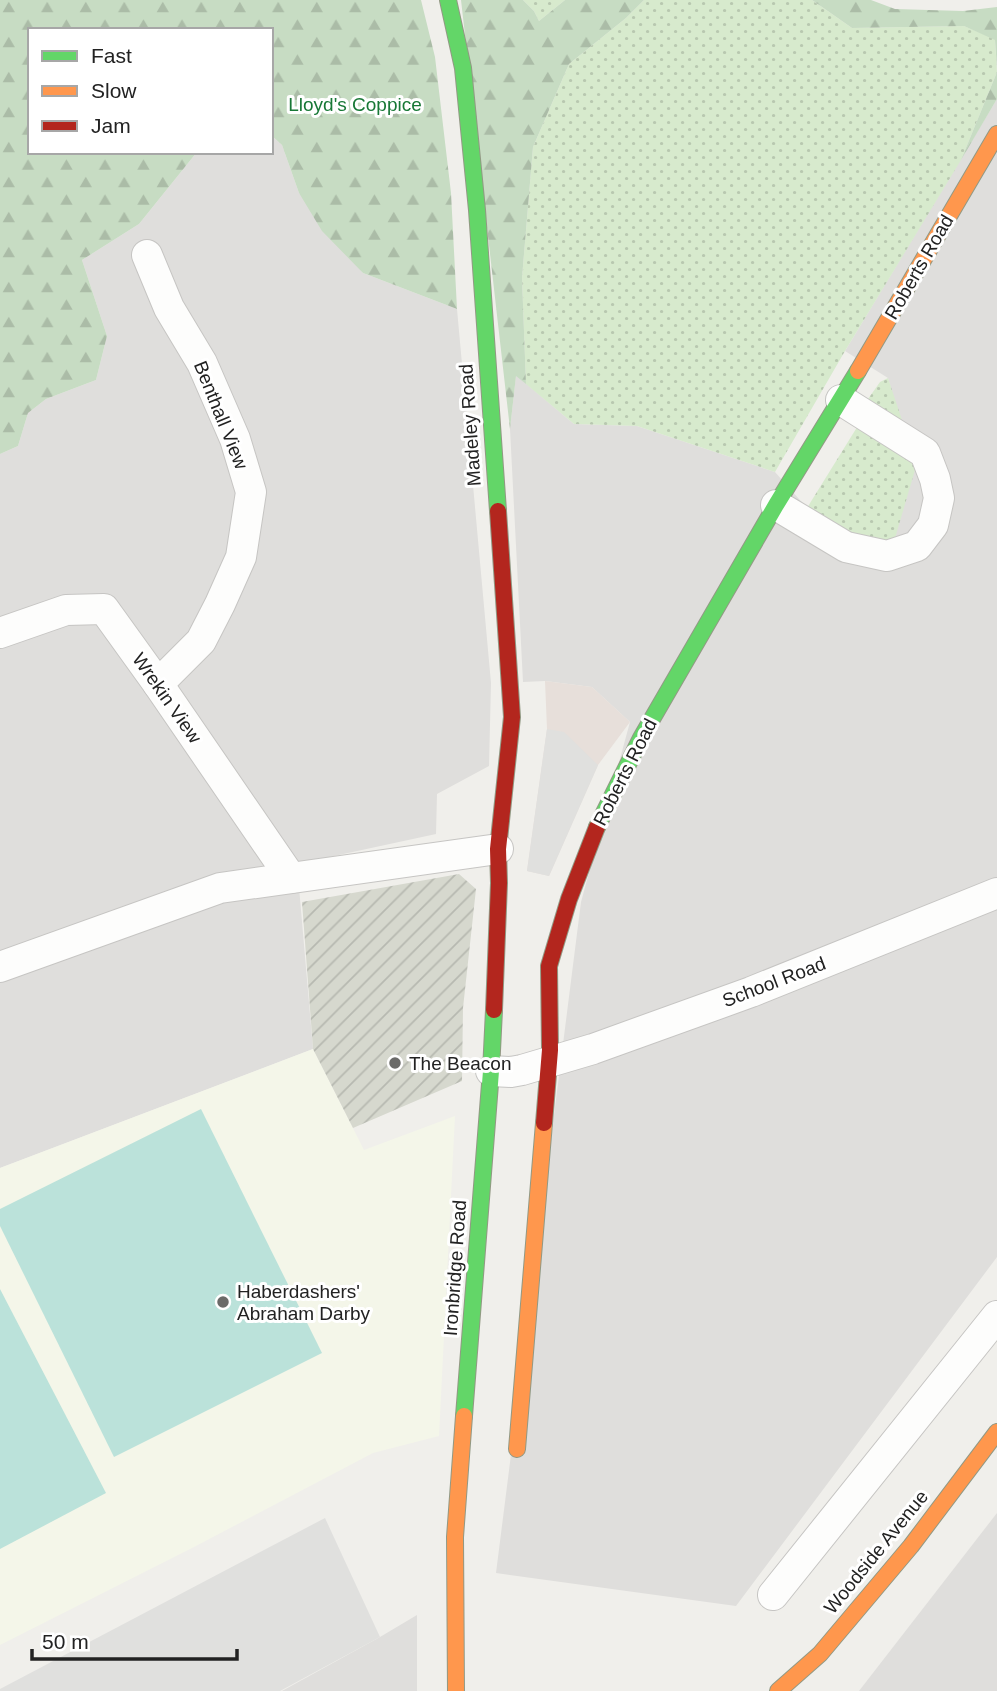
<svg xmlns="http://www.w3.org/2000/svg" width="997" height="1691" viewBox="0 0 997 1691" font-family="Arial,sans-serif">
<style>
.residential{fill:#dfdedc}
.commercial{fill:#e7dfda}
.education{fill:#f4f6e9}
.construction{fill:url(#construction-furrows)}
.grass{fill:url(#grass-dots)}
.forest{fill:url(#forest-firs)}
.pitch{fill:#bbe2da}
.parking{fill:#e0e0de}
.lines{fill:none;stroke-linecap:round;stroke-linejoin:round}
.street-casing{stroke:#c6c5c3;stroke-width:32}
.fast-casing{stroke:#929984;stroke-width:18}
.slow-casing{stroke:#929984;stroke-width:18}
.jam-casing{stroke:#929984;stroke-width:18}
.street{stroke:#fdfdfc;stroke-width:30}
.fast{stroke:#63d668;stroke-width:16}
.slow{stroke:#ff974d;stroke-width:16}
.jam{stroke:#b3261e;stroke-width:16}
.poi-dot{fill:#6a6a68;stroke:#fff;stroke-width:2.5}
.labels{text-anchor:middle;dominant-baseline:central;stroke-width:6;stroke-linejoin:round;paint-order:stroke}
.park-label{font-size:19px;fill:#187836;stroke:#fff}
.street-label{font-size:19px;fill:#222;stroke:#fff}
.poi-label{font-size:19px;fill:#222;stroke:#fff;text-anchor:start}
</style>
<defs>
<pattern id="construction-furrows" width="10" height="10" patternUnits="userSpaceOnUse" patternTransform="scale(1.75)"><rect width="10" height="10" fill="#d6d8ce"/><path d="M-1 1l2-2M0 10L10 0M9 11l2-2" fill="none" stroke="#b7b9b1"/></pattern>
<pattern id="grass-dots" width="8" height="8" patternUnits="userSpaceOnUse" patternTransform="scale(1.75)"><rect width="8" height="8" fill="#d7eacd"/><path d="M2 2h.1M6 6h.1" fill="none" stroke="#b8c8b0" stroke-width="1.8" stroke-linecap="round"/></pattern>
<pattern id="forest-firs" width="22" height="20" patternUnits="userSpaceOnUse" patternTransform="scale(1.75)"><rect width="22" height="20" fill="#c7dcc3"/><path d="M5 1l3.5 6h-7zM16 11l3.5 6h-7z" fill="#abbca7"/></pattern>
</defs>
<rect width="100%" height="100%" fill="#f0efeb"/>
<g class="residential">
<path d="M997,99V1257L736,1606L496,1573L581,902L630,722L592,687L545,681L523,682L510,429L516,375L574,424L637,426L775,472L807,508L911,461L888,378L845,351Z"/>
<path d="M271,135L282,145L299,193L363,273L457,309L491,683L489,766L437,794L436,834L297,864L313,1049L0,1168V454L18,446L28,413L46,399L96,380L107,336L82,260L139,224L197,152H271Z"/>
<path d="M997,1513V1691H859Z"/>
<path d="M417,1615V1691H282L380,1637Z"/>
</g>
<path class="commercial" d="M545,681L592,687L630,722L598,765L549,876L527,871L547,729Z"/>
<path class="education" d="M313,1049L364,1150L455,1116L439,1436L373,1453L194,1547L0,1645V1168Z"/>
<path class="construction" d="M459,874L476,889L463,1008L462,1081L353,1128L313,1049L302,902Z"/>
<g class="grass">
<path d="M523,0H565L539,21L534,11Z"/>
<path d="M644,0H812L852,28L964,26L995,39L997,72L961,160L845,351L775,472L637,426L574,424L526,384L522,278L533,147L569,64L626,18Z"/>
<path d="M888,378L903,423L878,409L868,399L880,382Z"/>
<path d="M859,424L911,461L915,470L893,545L858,540L807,508Z"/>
</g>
<g class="forest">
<path d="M0,0H421L435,57L451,193L457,309L363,273L322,231L299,193L282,145L271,135V30H30V152H197L139,224L82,260L107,336L96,380L46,399L28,413L18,446L0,454Z"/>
<path d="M461,0H523L534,11L539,21L565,0H644L626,18L569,64L533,147L522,278L526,384L516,376L510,429Z"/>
<path d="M812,0H871L895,9L963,11L997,7V69L995,40L964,26L852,28Z"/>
<path d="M997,72V99L961,160Z"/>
</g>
<g class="pitch">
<path d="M201,1109L322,1353L114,1457L0,1226V1209Z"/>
<path d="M0,1289L106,1493L0,1549Z"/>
</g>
<g class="parking">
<path d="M547,729L564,732L598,765L549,876L527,871Z"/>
<path d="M325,1518L380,1637L280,1691H0V1689Z"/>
</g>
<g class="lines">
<defs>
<g id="street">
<path d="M147,255L169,308L202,363L235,439L251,492L241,557L220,604L201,641L158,684"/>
<path d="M776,505L846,547L887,556L917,546L933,525L939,498L935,479L925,453L841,400"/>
<path d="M0,633L66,610L104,609L158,684L291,878"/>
<path d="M0,967L220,888L498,849"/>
<path d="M491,1071L511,1072L522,1070L593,1049L751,992L997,893"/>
<path d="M773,1595L997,1316"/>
</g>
<g id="fast">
<path d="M448,0L463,68L477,210L498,511"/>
<path d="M597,827L641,738L776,505L858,371"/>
<path d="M464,1416L491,1071L494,1010"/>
</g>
<g id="slow">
<path d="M858,371L997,134"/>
<path d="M517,1449L544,1123"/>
<path d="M456,1691L455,1537L464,1416"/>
<path d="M778,1691L820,1654L911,1546L997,1432"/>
</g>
<g id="jam">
<path d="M494,1010L499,883L498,849L512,717L498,511"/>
<path d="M544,1123L550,1050L549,966L569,899L597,827"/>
</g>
</defs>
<use href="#street" class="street-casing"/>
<use href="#fast" class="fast-casing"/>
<use href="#slow" class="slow-casing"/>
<use href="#jam" class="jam-casing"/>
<use href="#street" class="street"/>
<use href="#fast" class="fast"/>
<use href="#slow" class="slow"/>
<use href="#jam" class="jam"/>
</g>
<g class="poi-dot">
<circle cx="395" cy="1063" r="7"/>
<circle cx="223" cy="1302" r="7"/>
</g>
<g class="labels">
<g class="park-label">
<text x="355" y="104">Lloyd's Coppice</text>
</g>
<g class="street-label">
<text transform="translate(919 267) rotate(-60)">Roberts Road</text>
<text transform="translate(221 415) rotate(68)">Benthall View</text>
<text transform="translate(470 425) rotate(-94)">Madeley Road</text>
<text transform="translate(167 698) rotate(55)">Wrekin View</text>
<text transform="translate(625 772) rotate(-63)">Roberts Road</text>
<text transform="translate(774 982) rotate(-21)">School Road</text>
<text transform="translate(455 1268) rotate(-86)">Ironbridge Road</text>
<text transform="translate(876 1552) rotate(-51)">Woodside Avenue</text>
</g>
<g class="poi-label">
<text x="409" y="1063">The Beacon</text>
<text x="237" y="1291">Haberdashers'<tspan x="237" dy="22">Abraham Darby</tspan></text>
</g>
</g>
<rect x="28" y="28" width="245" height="126" fill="#ffffff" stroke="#a7a7a7" stroke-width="2"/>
<rect x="42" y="51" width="35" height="10" fill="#63d668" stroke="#a7a7a7" stroke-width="2"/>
<text x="91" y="63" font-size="21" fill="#222222">Fast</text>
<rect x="42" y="86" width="35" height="10" fill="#ff974d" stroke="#a7a7a7" stroke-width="2"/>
<text x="91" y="98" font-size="21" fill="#222222">Slow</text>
<rect x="42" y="121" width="35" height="10" fill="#b3261e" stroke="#a7a7a7" stroke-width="2"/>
<text x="91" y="133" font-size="21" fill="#222222">Jam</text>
<path d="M32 1649v10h205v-10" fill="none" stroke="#222222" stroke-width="3.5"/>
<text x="42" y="1649" font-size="21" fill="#222222" stroke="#ffffff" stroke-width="5" paint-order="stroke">50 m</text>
</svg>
